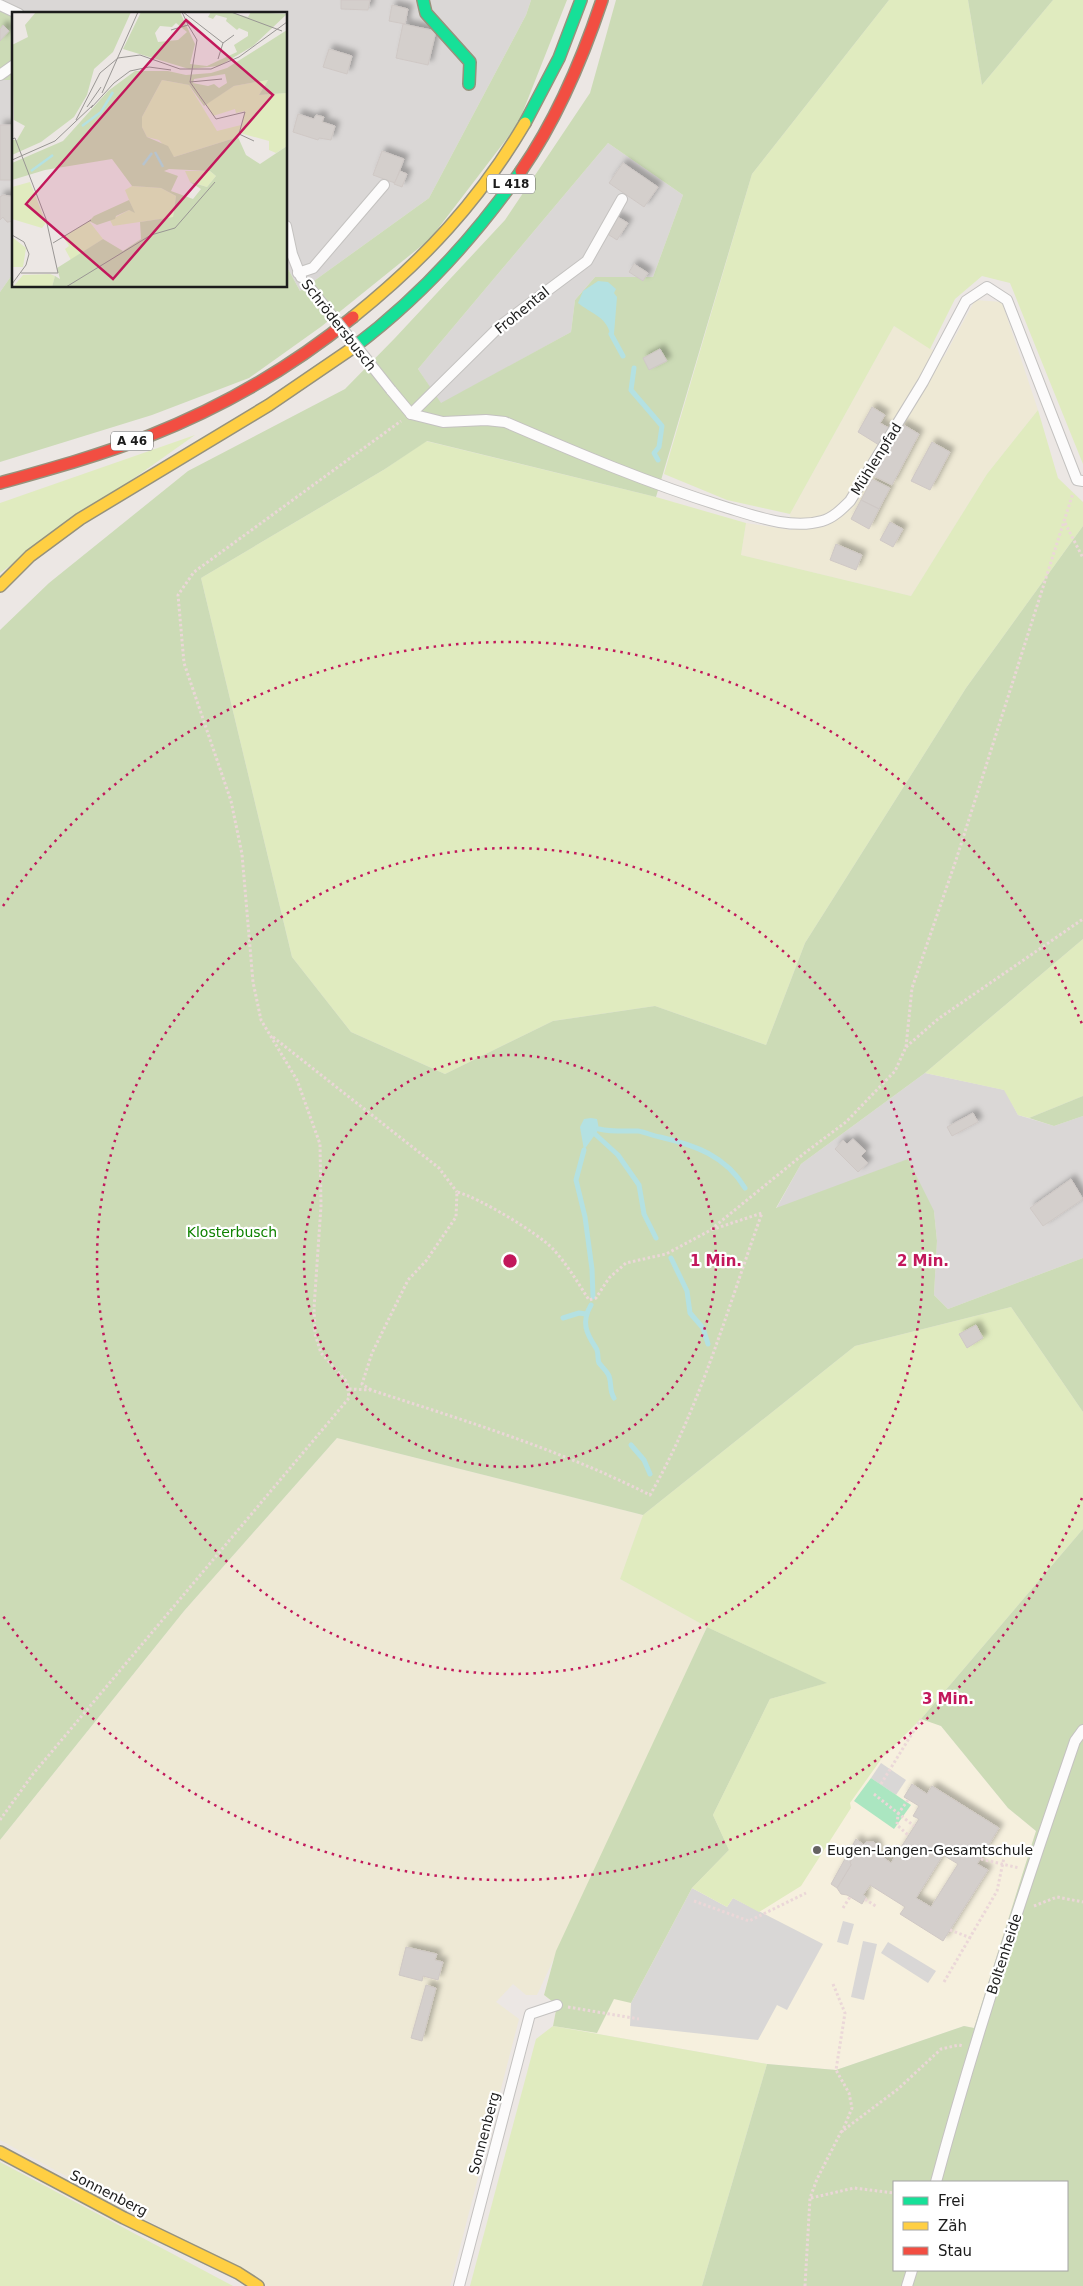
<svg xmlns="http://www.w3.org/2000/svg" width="1083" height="2286" viewBox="0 0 1083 2286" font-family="'DejaVu Sans',sans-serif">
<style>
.residential{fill:#dad7d6}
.education{fill:#f6f0de}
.religious{fill:#d9d7d6}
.farmland{fill:#eee9d5}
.grass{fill:#e0ebbf}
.forest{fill:#ccdbb6;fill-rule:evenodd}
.pitch{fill:#abe6c1}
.water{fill:#b4e1e2}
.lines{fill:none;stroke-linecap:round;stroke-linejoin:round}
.stream{stroke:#b4e1e2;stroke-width:5}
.building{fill:#d4cfcc;stroke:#cfc8c5;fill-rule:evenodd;filter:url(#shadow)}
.lane-casing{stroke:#c4c2c0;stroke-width:12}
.fast-casing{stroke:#96927c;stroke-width:14}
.slow-casing{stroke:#96927c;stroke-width:14}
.jam-casing{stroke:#96927c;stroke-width:14}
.path{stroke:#ebd7d8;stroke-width:3;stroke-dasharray:2.5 2.5;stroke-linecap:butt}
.lane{stroke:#fcfbfb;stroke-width:10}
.fast{stroke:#16e098;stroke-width:11}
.slow{stroke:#ffcf43;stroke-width:11}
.jam{stroke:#f24e42;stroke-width:11}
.lane-bridge-casing{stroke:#c4c2c0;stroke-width:12;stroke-linecap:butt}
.lane-bridge{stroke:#fcfbfb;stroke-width:10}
.ring{fill:none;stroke:#c2185b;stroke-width:2.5;stroke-dasharray:2.5 5}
.poi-dot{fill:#656362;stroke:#fff;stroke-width:2}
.labels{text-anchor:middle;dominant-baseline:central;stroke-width:4.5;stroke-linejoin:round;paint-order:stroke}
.shield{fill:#fff;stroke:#606060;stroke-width:1}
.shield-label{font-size:12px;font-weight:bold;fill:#1c1c1c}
.street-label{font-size:14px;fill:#1c1c1c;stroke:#fff}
.park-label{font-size:14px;fill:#0f8201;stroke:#fff}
.poi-label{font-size:14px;fill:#1c1c1c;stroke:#fff;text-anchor:start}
.inset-river{fill:none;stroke:#b4e1e2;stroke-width:2.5}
.inset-road{fill:none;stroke:#999694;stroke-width:1}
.view{fill:#c2185b;fill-opacity:0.15;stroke:#c2185b;stroke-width:2.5}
.inset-edge{fill:none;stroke:#1c1c1c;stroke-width:2.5}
.centre{fill:#c2185b;stroke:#fff;stroke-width:2.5}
.ring-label{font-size:15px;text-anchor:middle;font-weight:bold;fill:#c2185b;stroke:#fff;stroke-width:4.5;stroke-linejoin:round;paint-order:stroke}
</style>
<defs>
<filter id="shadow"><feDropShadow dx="4.5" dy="-4.5" stdDeviation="2.5" flood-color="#0004"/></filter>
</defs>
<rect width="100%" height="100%" fill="#ece7e4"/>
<g class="residential">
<path d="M0,0H531L526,15L429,198L300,291L286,265V14H14L0,9Z"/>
<path d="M0,80H14V272L0,292Z"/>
<path d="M608,143L683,195L653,277H595L575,300L571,332L441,404L418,369Z"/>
<path d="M925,1073L1005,1090L1018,1115L1054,1126L1083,1116V1258L948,1309L934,1295L937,1241L934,1211L776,1209L801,1164Z"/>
</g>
<path class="education" d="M707,1627L941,1726L1008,1808L1036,1831L974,2028L964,2026L836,2070L767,2064L553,2026L557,2005L544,1995L556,1951Z"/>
<g class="religious">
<path d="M881,1763L906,1780L896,1795L871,1778Z"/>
<path d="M692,1888L727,1907L733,1898L823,1944L787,2010L777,2005L758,2040L630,2026L631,2003Z"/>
<path d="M843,1921L854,1924L848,1945L837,1942Z"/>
<path d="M863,1941L877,1944L864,2000L851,1997Z"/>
<path d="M888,1942L936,1971L928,1983L881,1953Z"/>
</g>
<g class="farmland">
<path d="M975,300L1002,302L1038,410L987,474L911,596L741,555L746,523L792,530L790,514L894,326L944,357Z"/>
<path d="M337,1438L643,1515L620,1579L707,1627L537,1995H526L513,1984L496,2002L519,2019L450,2286H268L0,2140V1840L184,1611Z"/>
</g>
<g class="grass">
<path d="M889,0H968L982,85L1053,0H1083V464L1010,283L982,276L955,299L930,349L894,326L790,514L727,500L664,474L752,174Z"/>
<path d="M1038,410L1058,478L1083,502V526L966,688L805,943L766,1045L655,1006L553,1021L445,1074L351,1032L292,957L201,578L385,469L426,441L656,497L746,523L741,555L911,596L987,474Z"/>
<path d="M195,435L0,573V503Z"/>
<path d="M1083,939V1096L1029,1118L1018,1115L1004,1090L925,1073Z"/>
<path d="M1011,1307L1083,1412V1529L921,1719L882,1758L850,1803L851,1808L801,1886L759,1912L733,1898L727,1907L692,1888L729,1850L713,1815L770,1699L826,1683L707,1627L620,1579L643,1515L855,1346Z"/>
<path d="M553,2026L767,2064L702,2286H470L536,2039Z"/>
<path d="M0,2162L233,2286H0Z"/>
</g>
<g class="forest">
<path d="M531,0H567L518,124L430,239L322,326L249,378L152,415L0,462V292L14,272V286H286V265L300,291L429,198L526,15Z"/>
<path d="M616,0H889L752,174L656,497L427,441L385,469L201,578L292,957L351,1032L445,1074L553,1021L655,1006L766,1045L805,943L966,688L1083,526V939L925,1073L801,1164L776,1208L908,1159L934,1211L937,1241L934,1295L948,1309L1083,1258V1412L1011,1307L855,1346L643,1515L337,1438L184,1611L0,1840V630L49,583L188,471L345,389L395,338L505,220L590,93ZM608,143L683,195L653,277H595L575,300L571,332L441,403L418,369Z"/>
<path d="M968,0H1053L982,85Z"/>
<path d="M0,9L14,15V80H0Z"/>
<path d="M1083,1096V1116L1054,1126L1029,1118Z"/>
<path d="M1083,1529V2286H702L767,2064L836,2070L964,2026L974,2028L1036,1831L1008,1808L941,1726L921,1719ZM894,2182H1067V2270H894Z"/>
<path d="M707,1627L827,1683L770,1699L713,1815L729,1850L692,1888L631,2003L614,1999L597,2033L553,2026L557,2005L544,1995L556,1951Z"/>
</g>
<path class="pitch" d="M871,1778L911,1805L894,1829L854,1801Z"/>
<g class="water">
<path d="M598,281L608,282L616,289L614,293L617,297L614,334H610C607,317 590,313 578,303L583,291Z"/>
<path d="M591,1118L597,1119L599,1129L584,1150L580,1127L584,1119Z"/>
</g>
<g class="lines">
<g class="stream">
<path d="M611,334L623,356"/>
<path d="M634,368L631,390L662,426L659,447L654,453L658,460"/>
<path d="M599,1129C612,1132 624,1131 638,1131C645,1132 653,1136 660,1137C695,1145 726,1156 745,1188"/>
<path d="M595,1134L618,1155L639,1185L644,1214L656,1238"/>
<path d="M584,1150L576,1180L585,1217L592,1269L593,1297"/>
<path d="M671,1258L687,1291L690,1313L703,1328L708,1344"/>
<path d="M591,1305C581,1322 586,1333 596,1348C599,1352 597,1358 599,1363C602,1367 607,1371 609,1376C612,1384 609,1390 614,1398"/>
<path d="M563,1318L579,1313L586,1314"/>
<path d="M631,1445L644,1460L650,1474"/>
</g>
</g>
<g class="building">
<path d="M341,0H370L368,10L341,9Z"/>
<path d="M392,5L408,9L405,24L389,21Z"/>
<path d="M403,24L436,31L428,65L396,58Z"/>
<path d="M3,25L9,31L0,41V29Z"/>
<path d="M329,49L352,56L347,74L323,67Z"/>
<path d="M298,114L314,119L316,115L324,117L322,122L335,126L331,140L319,138L318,140L293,132Z"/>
<rect x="0" y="125" width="14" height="55"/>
<path d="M382,151L404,159L395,183L373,175Z"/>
<path d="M623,163L658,187L644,207L609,183Z"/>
<path d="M400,171L407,174L402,187L394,184Z"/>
<path d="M3,195L14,197V221L7,222L3,217L0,220V197Z"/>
<path d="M3,195L14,197V221L7,222L3,217L0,220V197Z"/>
<path d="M616,216L628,223L617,240L606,233Z"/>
<path d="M634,264L648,273L643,281L629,272Z"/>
<path d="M660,349L667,361L649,370L643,358Z"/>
<path d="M872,407L885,415L880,423L889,428L879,445L858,432Z"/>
<path d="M902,424L919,434L892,485L874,476Z"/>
<path d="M932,442L950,452L930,490L911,481Z"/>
<path d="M872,479L890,488L879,509L861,500Z"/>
<path d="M861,500L879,509L869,529L851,519Z"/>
<path d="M890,522L903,529L893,547L880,540Z"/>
<path d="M836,544L862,555L856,570L830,560Z"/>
<path d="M973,1113L978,1122L952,1136L947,1127Z"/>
<path d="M853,1139L866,1151L861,1156L868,1163L858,1172L835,1149L843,1140L847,1144Z"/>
<path d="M1071,1179L1083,1199L1043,1226L1030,1208Z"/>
<path d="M976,1325L983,1338L967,1348L959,1334Z"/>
<path d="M912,1784L927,1794L932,1786L999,1828L977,1864L988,1870L943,1941L900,1914L905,1907L870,1885L863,1895L866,1897L862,1904L847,1895L841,1894L837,1888L851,1865L850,1862L866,1842H874L878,1847L877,1853L891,1863L919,1819L913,1816L919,1806L904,1797ZM943,1855L958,1864L931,1907L916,1898Z"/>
<path d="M856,1839L864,1845L850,1862L851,1865L837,1888L831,1884Z"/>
<path d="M406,1947L437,1954L435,1960L443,1962L438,1980L423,1976L422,1981L399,1975Z"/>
<path d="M426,1985L436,1988L422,2041L411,2038Z"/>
</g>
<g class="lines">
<defs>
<g id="lane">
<path d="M0,5L19,14"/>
<path d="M0,75L14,65"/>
<path d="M286,226L292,254L301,277"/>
<path d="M298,273L313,268L384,185"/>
<path d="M391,390L411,414"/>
<path d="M411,414L443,422L486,420L505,422C577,453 650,484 725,507C755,516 791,530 822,521C833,518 842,509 850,501L923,382L966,301L987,287L1007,300L1077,480L1083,481"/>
<path d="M411,414L500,326L587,261L622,199"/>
<path d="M936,2182C976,2033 1025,1887 1075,1741L1083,1730"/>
<path d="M459,2286L530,2014L557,2005"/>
<path d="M907,2286L912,2270"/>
</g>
<g id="fast">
<path d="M423,0L426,13L470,62L469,84"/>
<path d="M525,123L559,58L581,0"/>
<path d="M354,347C419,298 474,238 521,171"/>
</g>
<g id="slow">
<path d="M353,317C424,260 479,201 525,123"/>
<path d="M0,586L30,556L80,519L269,405L354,347"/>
<path d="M0,2152L124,2218L238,2273L258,2286"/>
</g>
<g id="jam">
<path d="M521,171C557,119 582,60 602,0"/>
<path d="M0,483C50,469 101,455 149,436C222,407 293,366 353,317"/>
</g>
</defs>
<use href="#lane" class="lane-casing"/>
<use href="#fast" class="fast-casing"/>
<use href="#slow" class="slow-casing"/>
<use href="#jam" class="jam-casing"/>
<g class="path">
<path d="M1065,523L1083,558"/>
<path d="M273,1037L439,1168L457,1192"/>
<path d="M906,1047L938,1019L1083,919"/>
<path d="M349,1389L371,1390C466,1421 561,1450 650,1495C700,1408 728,1307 762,1213L711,1230"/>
<path d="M371,1390L362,1384L372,1353L408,1280L426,1261L456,1217L457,1192C478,1197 538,1233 553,1249C567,1264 578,1283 589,1300L596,1298L609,1278L626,1263L666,1254L709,1231L806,1152L846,1122L895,1071L906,1047L912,988L956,860L1073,493"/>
<path d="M881,1784L921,1719"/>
<path d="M874,1794L914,1826"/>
<path d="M908,1800L898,1814L897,1825L908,1835"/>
<path d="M0,1820L33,1774L349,1398L347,1382L321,1353L315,1334L314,1308L321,1206L320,1144L297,1080L261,1020L253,982L242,854L231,801L184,663L178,595L194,572L401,421"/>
<path d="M981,1859L1019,1868"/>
<path d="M865,1899L877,1907"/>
<path d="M694,1901L749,1921L806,1893"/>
<path d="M1034,1906L1057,1897L1083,1902"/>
<path d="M843,1908L850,1897"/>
<path d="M950,1930L971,1938"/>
<path d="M944,1982L997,1891L1007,1843"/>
<path d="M833,1984L845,2013L836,2070L849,2093L852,2108L842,2132"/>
<path d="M568,2007L639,2019"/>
<path d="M811,2198L854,2188L894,2193"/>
<path d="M805,2286L810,2198L817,2179L841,2132L898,2089L941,2049L959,2045L963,2046"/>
</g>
<use href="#lane" class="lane"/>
<use href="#fast" class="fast"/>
<use href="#slow" class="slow"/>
<use href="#jam" class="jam"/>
<defs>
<path id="lane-bridge" d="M306,283L391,390"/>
</defs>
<use href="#lane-bridge" class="lane-bridge-casing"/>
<use href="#lane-bridge" class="lane-bridge"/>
</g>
<g class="ring">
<circle cx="510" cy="1261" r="206"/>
<circle cx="510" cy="1261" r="413"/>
<path d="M1082 1498A619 619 0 0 1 3 1616M3 906A619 619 0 0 1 1082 1024"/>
</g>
<circle class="poi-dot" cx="817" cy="1850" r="5"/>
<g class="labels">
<g class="shield">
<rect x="487" y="174.5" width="48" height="19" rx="4"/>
<rect x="111" y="431.5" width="42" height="19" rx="4"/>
</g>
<g class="shield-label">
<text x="511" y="184">L 418</text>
<text x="132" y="441">A 46</text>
</g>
<g class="street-label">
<text transform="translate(522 310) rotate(-39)">Frohental</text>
<text transform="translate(339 325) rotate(52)">Schrödersbusch</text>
<text transform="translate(876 459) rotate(-58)">Mühlenpfad</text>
<text transform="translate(1004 1954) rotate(-72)">Boltenheide</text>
<text transform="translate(484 2133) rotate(-75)">Sonnenberg</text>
<text transform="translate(109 2193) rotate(27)">Sonnenberg</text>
</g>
<g class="park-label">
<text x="232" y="1232">Klosterbusch</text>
</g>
<g class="poi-label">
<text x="827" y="1850">Eugen-Langen-Gesamtschule</text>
</g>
</g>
<g transform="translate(12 12)">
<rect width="275" height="275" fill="#ece7e4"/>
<path d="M150,68L177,73L205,119L229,113L226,125L162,145L147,128L135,125L130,115V105ZM256,68L247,83L275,81V134L264,141L257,138V129L228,121L233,99L224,101L223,97L201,104L194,92L222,74ZM173,159H198L204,164L195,175L178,170ZM18,170L34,211L30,216L0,207V175ZM120,174L149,176L164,184L161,205L101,214L98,208L117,198L122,200L113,178ZM77,209L91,227L59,248L53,237L57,234L51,225ZM0,225L14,236L11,255H0ZM38,262L43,264L40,275H1L11,263Z" fill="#e0ebbf"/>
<path d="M24,0H119L101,40L82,57L75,83L62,105L29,130L0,143V128H5L13,114L2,108L0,33L16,25L13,13ZM129,0H168L183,32L178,52L195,54L225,40L222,33L236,24V20L227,16L225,18L214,9L215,6L204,3L201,7L196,5L199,0H217L236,5L239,0L275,2L241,34L207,54L177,57L111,37ZM164,11L175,20L166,28L146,30L143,21L148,14L160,15ZM275,18V81L247,83L256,68L222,74L192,94L177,73L150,68L130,105V115L135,125L156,134L162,145L226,125L234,143L248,152L275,134V275H40L43,264L48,267L45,256L91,227L111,239L129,227L128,210L161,205L164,184L149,176L120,174L100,147L33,158L0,168V151L51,129L96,79L123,59H156L174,63L199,61L215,56ZM213,62L215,71L207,76L202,72L196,74L181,71L182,67ZM157,157L198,159L204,164L195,175L178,170L189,177L181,187L159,179L166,164L152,159ZM117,188L123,201L117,198L104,204L103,207L85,213L77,209L82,204Z" fill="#ccdbb6" fill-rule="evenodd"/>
<path class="inset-river" d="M70,114L89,100L101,80M143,140L151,155M131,153L140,141M19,159L41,143"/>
<path class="inset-road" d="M171,0L211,31M219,0L270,19M176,13L185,28L178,70M159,18L176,13L170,0M206,47L211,31L222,23M178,70L204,107L233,100L227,122L242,129M178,70L210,67M90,81L126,0M75,95L89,75M79,96L102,71L118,59L137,55L159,58M64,108L88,61L106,46L128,43L168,57H199L227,45L275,10M0,127L3,126L34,207L46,261H9M0,148L43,129L81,93M0,223L12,230L17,242L14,253L0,272M41,231L79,208M54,275L139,223L163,216L203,170"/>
<path class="view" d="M174,8L261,83L101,267L14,192Z"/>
<rect width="275" height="275" class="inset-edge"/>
</g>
<circle cx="510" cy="1261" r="8" class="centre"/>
<g class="ring-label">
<text x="716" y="1266">1 Min.</text>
<text x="923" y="1266">2 Min.</text>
<text x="948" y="1704">3 Min.</text>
</g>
<rect x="893" y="2181" width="175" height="90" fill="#ffffff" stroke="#a4a4a4"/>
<rect x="903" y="2197" width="25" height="8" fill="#16e098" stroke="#a4a4a4"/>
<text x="938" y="2206" font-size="15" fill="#1c1c1c">Frei</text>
<rect x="903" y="2222" width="25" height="8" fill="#ffcf43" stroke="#a4a4a4"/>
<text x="938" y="2231" font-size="15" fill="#1c1c1c">Zäh</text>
<rect x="903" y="2247" width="25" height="8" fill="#f24e42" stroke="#a4a4a4"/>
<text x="938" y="2256" font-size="15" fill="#1c1c1c">Stau</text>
</svg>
